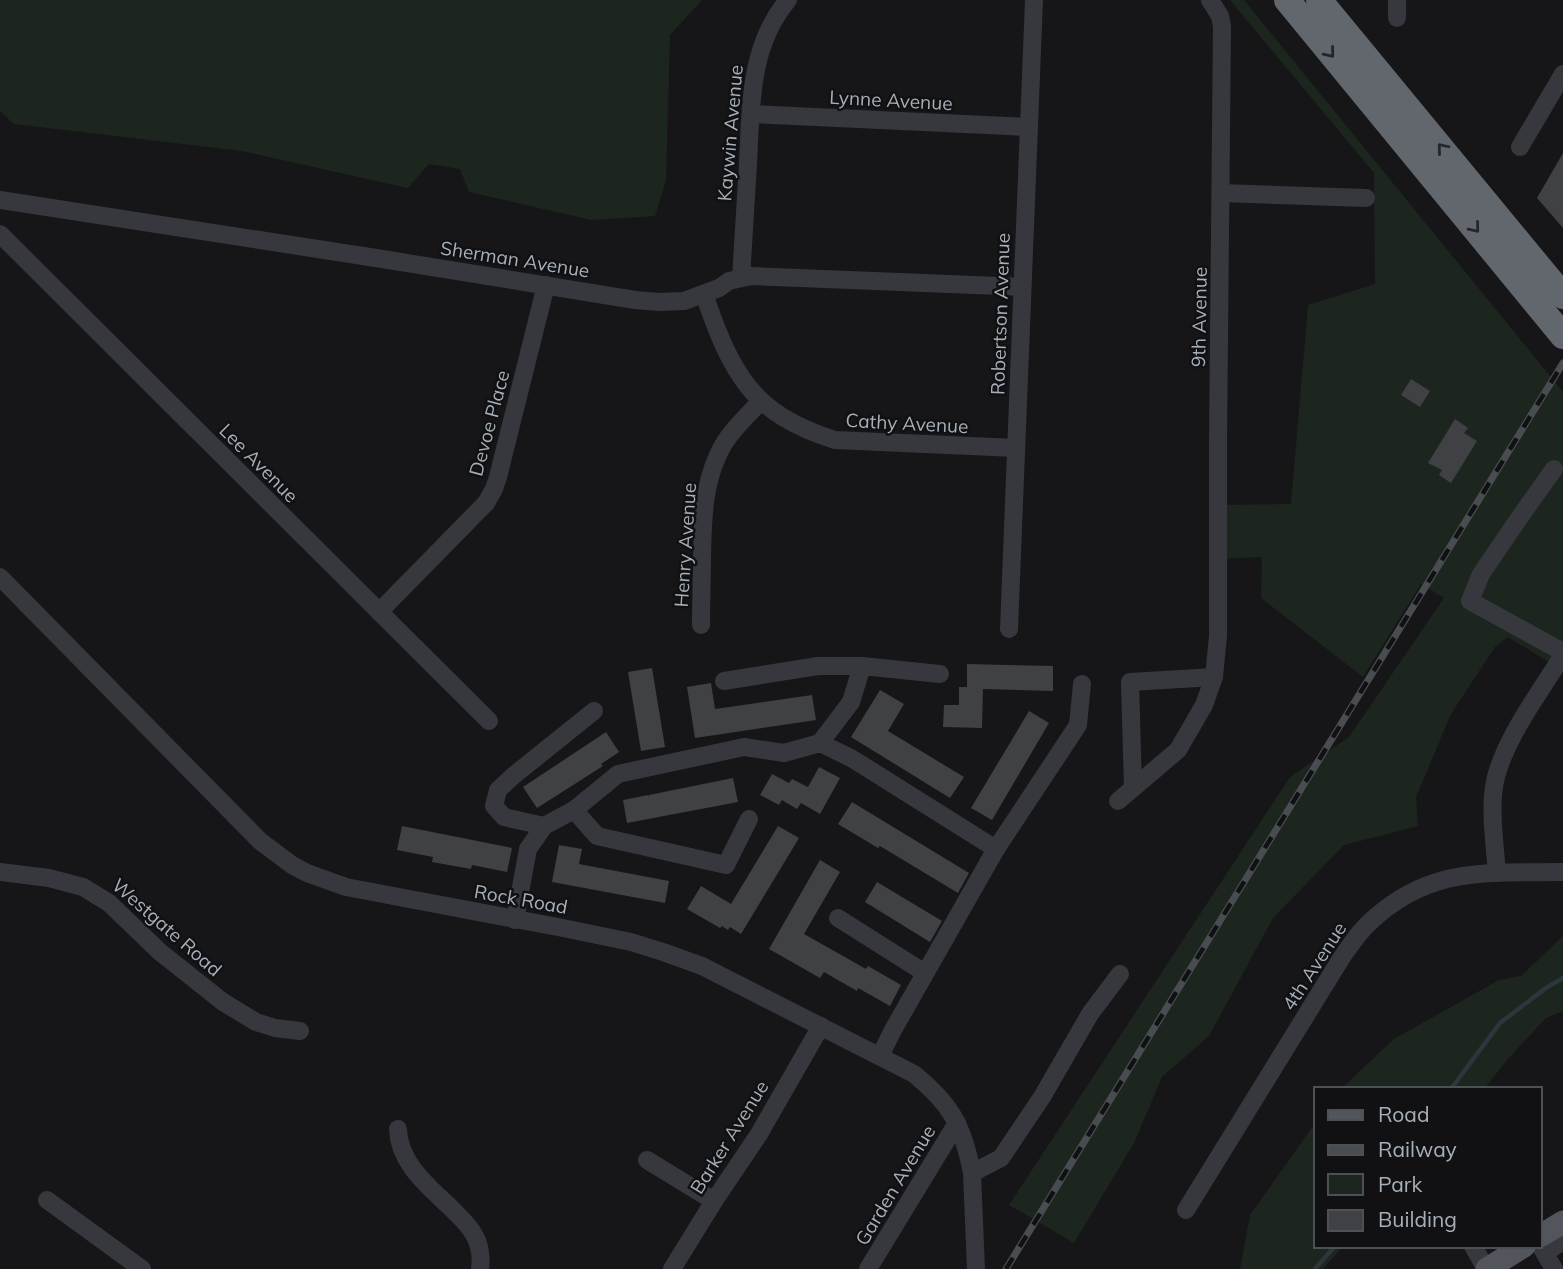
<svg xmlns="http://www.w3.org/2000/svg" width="1563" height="1269" viewBox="0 0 1563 1269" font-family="Mulish,sans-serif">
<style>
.green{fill:#1d261e}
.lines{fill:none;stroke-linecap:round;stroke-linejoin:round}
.stream{stroke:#2b373d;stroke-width:4.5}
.building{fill:#404145}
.minor{stroke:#36383d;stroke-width:18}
.major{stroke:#52565c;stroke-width:23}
.highway{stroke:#62676e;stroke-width:26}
.rail-casing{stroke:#494d52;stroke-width:7}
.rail{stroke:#111113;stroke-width:4.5;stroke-dasharray:13;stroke-linecap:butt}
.oneway{stroke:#25262a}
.labels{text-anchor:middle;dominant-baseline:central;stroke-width:5;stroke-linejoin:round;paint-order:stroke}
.street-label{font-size:19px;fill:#a7afb9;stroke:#111113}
</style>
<rect width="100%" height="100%" fill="#161618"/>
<g class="green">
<path d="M0,0H702L670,35L666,180L655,216L592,220L469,192L460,169L429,164L408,188L242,151L14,124L0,111Z"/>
<path d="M1230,0H1244L1563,392V668L1562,670L1508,637L1495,647L1451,714L1416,797L1418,826L1344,845L1273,918L1209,1036L1162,1077L1134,1143L1074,1243L1009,1205L1290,777L1349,737L1444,598L1421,584L1363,677L1261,598L1262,557L1216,559L1218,505L1291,504L1308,305L1375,284L1374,173Z"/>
<path d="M1563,936V1011L1546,1018L1507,1060L1484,1089H1341L1394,1039L1499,980L1521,976Z"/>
<path d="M1316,1122V1246H1343L1323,1269H1240L1250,1215Z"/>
</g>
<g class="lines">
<g class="stream">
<path d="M1451,1089L1500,1023L1546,988L1563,978"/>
<path d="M1315,1269L1335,1246"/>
</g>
</g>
<g class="building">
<path d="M1563,153V228L1537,198Z"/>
<path d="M1411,379L1430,391L1420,407L1401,395Z"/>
<path d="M1455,419L1468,428L1464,433L1477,441L1451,483L1439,475L1442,470L1428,463Z"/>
<path d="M967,664L1053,666V691L983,689L982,728L943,727L944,705H959V687H967Z"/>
<path d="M652,668L665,747L641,751L628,672Z"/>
<path d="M711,683L715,709L812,695L816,720L695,738L687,687Z"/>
<path d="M880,690L904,704L888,731L964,777L950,798L851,737Z"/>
<path d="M1029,711L1049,723L992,820L971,808Z"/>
<path d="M606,732L619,752L601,764L603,766L537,808L523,787Z"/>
<path d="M819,767L840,778L820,814L801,803L797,809L782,800L779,805L760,795L772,774L789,783L792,779L808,787Z"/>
<path d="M733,778L738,802L627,823L623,800L648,795L649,797V795Z"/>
<path d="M852,802L969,873L958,893L880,846L878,848L838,824Z"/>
<path d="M402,826L512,848L507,872L472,865L471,869L432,862L433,857L397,850Z"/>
<path d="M778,826L799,838L741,934L730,927L728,930L722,926L720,928L687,909L701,886L731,904Z"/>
<path d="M559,845L582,849L579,864L669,881L665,903L552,882Z"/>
<path d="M820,860L840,872L804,934L866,969L868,966L901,985L890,1006L858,988L857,991L824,972L820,978L769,949Z"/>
<path d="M877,882L942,921L930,942L865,902Z"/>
</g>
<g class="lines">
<g class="minor">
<path d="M1397,18V0"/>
<path d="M751,114L1029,127"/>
<path d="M1520,147L1563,74"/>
<path d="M1221,193L1366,198"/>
<path d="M0,200L376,258L635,300L659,302L684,301L719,288L729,281L751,276L1022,287"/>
<path d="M0,234L489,721"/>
<path d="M741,278C743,240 746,202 748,164C751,107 749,46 788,0"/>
<path d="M704,294C731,372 751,414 835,440L1016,448"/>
<path d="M1554,469L1522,514L1481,574L1470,601L1563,652"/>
<path d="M0,577L260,841L292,865L307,873L346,887L563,928L631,942L663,952L702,966L914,1074C951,1104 963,1126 972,1173L976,1269"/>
<path d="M379,612L486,503L494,489L498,477L546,285"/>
<path d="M701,625C701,602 702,579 702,555C703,521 703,487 718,455C727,434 745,418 761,401"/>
<path d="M1009,629L1034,0"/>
<path d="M724,681L818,666H862"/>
<path d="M820,743L851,702L862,666L940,674"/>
<path d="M1133,788L1130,682L1214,677"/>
<path d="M1118,801L1178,750L1204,705L1214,677L1218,636V440L1222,26L1220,16L1210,0"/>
<path d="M574,810L597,836L726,865L749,819"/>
<path d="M544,826L504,817L494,806L498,790L513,776L594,711"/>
<path d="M996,849L1078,725L1082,684"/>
<path d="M0,872L49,878L83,887L109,903L160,952L223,1002L256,1022L275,1028L300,1031"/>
<path d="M1497,873C1495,848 1490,811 1494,787C1500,745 1540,692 1563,655"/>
<path d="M838,918L925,973"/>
<path d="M515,920L528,849L544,826L574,810L618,774L744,747L784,753L820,743L851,758L996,849L893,1030L880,1056"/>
<path d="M398,1129C399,1165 431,1188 455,1212C465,1222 476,1233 479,1247C481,1255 481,1262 480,1269"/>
<path d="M647,1160L714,1201"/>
<path d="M972,1173L1001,1158L1042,1097L1090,1014L1120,974"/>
<path d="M47,1200L142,1269"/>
<path d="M1186,1210L1342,957C1350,946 1358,933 1369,923C1429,866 1486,873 1563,872"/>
<path d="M1540,1245L1554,1269"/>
<path d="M1473,1246L1486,1269"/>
<path d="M1545,1253L1563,1241"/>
<path d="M672,1269L714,1201L759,1134L821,1026"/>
<path d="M868,1269L957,1123"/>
</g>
<g class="major">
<path d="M1540,1236L1563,1222"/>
<path d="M1487,1269L1524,1246"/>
</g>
<g class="highway">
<path d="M1287,0L1563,336"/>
<path d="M1319,0L1563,296"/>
</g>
<defs>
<path id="rail" d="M1006,1269L1563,363"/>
</defs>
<use href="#rail" class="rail-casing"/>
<use href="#rail" class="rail"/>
</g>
<defs><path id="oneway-chevron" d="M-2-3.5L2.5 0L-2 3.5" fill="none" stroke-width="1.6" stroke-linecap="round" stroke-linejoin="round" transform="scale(1.75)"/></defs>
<g class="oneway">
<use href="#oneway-chevron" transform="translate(1330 53) rotate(51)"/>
<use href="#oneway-chevron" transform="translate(1442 148) rotate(-130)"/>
<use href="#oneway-chevron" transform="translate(1475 228) rotate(51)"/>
</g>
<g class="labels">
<g class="street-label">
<text transform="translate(891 100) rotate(3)">Lynne Avenue</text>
<text transform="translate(730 133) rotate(-85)">Kaywin Avenue</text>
<text transform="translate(515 259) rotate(9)">Sherman Avenue</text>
<text transform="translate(1000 314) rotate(-88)">Robertson Avenue</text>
<text transform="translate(1199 317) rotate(-89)">9th Avenue</text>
<text transform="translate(489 423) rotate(-75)">Devoe Place</text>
<text transform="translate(907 423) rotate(3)">Cathy Avenue</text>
<text transform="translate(259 463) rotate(45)">Lee Avenue</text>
<text transform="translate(685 545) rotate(-86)">Henry Avenue</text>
<text transform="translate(521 899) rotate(10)">Rock Road</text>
<text transform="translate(167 927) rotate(41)">Westgate Road</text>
<text transform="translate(1314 966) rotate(-57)">4th Avenue</text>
<text transform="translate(729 1137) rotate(-58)">Barker Avenue</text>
<text transform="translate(895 1185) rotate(-59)">Garden Avenue</text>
</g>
</g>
<rect x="1314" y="1087" width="228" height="161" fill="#111113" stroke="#4d5055" stroke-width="2"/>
<rect x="1328" y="1110" width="35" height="10" fill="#52565c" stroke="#4d5055" stroke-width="2"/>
<text x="1378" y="1122" font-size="21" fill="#a7afb9">Road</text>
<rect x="1328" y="1145" width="35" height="10" fill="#494d52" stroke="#4d5055" stroke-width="2"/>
<text x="1378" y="1157" font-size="21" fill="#a7afb9">Railway</text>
<rect x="1328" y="1174" width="35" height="21" fill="#1d261e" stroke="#4d5055" stroke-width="2"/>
<text x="1378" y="1192" font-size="21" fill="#a7afb9">Park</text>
<rect x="1328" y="1210" width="35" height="21" fill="#404145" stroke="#4d5055" stroke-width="2"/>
<text x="1378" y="1227" font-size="21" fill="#a7afb9">Building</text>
</svg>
